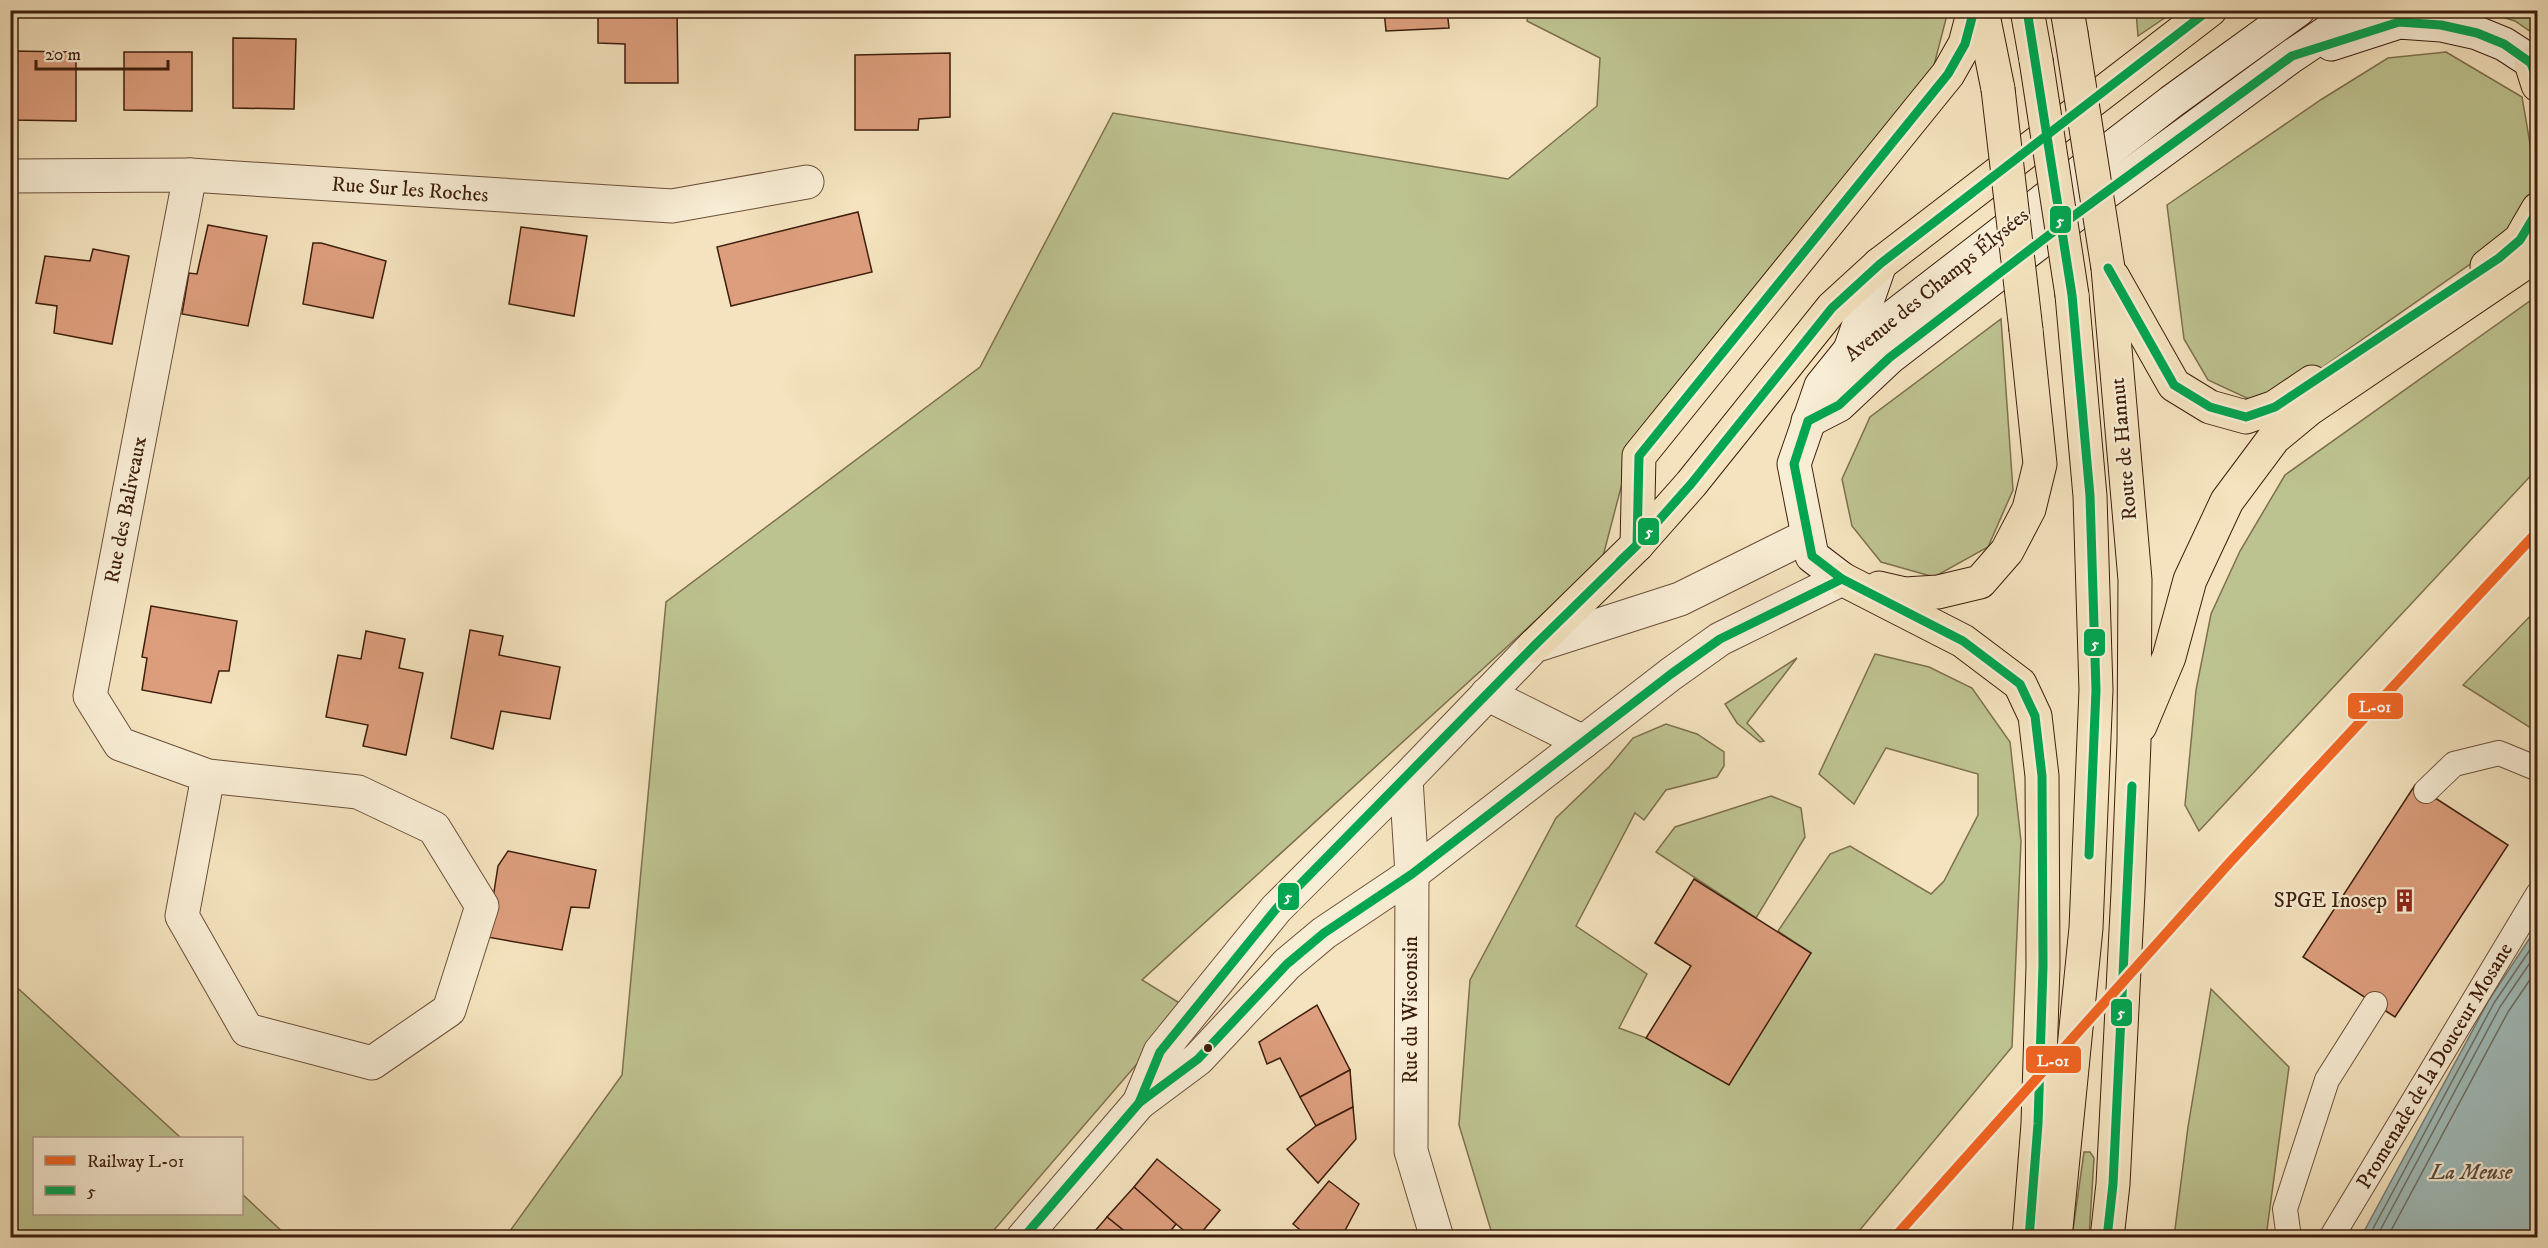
<svg xmlns="http://www.w3.org/2000/svg" width="2548" height="1248" viewBox="0 0 2548 1248" font-family="'IM FELL DW Pica',serif">
<style>
.green{fill:#bdc390;stroke:#7e704e;stroke-width:1.5}
.water{fill:#9fbcba;stroke:#787d74;stroke-width:1.5}
.lines{fill:none;stroke-linecap:round;stroke-linejoin:round}
.shore{stroke:#6e6d63;stroke-width:1.5}
.building{fill:#dd9e7d;stroke:#3e1e0c;stroke-width:1.5}
.service-casing{stroke:#6c4f38;stroke-width:26}
.minor-casing{stroke:#6c4f38;stroke-width:35}
.tertiary-casing{stroke:#6c4f38;stroke-width:35}
.secondary-casing{stroke:#3e1e0c;stroke-width:35}
.primary-casing{stroke:#3e1e0c;stroke-width:35}
.service{stroke:#f8edd5;stroke-width:24}
.minor{stroke:#f8edd5;stroke-width:33}
.tertiary{stroke:#f8edd5;stroke-width:33}
.secondary{stroke:#f8edd5;stroke-width:33}
.primary{stroke:#f4e3be;stroke-width:33}
.primary-bridge-casing{stroke:#3e1e0c;stroke-width:35;stroke-linecap:butt}
.primary-bridge{stroke:#f4e3be;stroke-width:33}
.bus-1-casing{stroke:#f8edd5;stroke-width:14}
.bus-1{stroke:#00a651;stroke-width:9}
.rail-1-casing{stroke:#f8edd5;stroke-width:15}
.rail-1{stroke:#f26522;stroke-width:10}
.bus-dot{fill:#3e1e0c;stroke:#f8edd5;stroke-width:2}
.labels{text-anchor:middle;dominant-baseline:central;stroke-width:4.5;stroke-linejoin:round;paint-order:stroke}
.street-label{font-size:21px;fill:#3e1e0c;stroke:#f8edd5}
.poi-label{font-size:21px;fill:#3e1e0c;stroke:#f8edd5;text-anchor:end}
.water-label{font-size:22px;font-style:italic;fill:#5b4d40;stroke:#f8edd5}
.line-badge{stroke:#f8edd5;stroke-width:2}
.badge-label{font-size:16px;text-anchor:middle;font-weight:bold;fill:#fff}
</style>
<rect width="100%" height="100%" fill="#f4e3be"/>
<filter id="stains"><feTurbulence type="fractalNoise" baseFrequency=".00333" numOctaves="4"/><feColorMatrix values="0 0 0 0 .2 0 0 0 0 .09 0 0 0 0 .02 0 0 0 .5 -.17"/></filter>
<radialGradient id="worn" r=".72"><stop offset=".6" stop-color="#630" stop-opacity="0"/><stop offset="1" stop-color="#630" stop-opacity=".3"/></radialGradient>
<g class="green">
<path d="M1529,11H1948L1932,73L1630,453L1602,560L1142,980L1186,1007L988,1237L505,1238L622,1075L666,602L980,367L1113,113L1508,179L1597,106L1600,58L1527,21Z"/>
<path d="M2136,11V10L2175,11L2138,36Z"/>
<path d="M2483,11H2537V36L2515,21Z"/>
<path d="M2446,52L2522,97L2537,184L2502,242L2297,385L2251,400L2208,380L2184,339L2167,205L2322,99L2388,58Z"/>
<path d="M2537,296V469L2199,831L2185,805L2196,690L2211,614L2240,551L2285,475Z"/>
<path d="M2001,319L2013,490L1988,547L1934,577L1881,562L1852,526L1842,479L1870,417Z"/>
<path d="M2537,609V732L2463,685Z"/>
<path d="M1875,654L1929,667L1972,688L2010,742L2021,841L2012,1047L1854,1237H1493L1459,1125L1470,980L1556,818L1609,767L1633,738L1666,724L1697,734L1724,752V766L1717,777L1666,790L1644,820L1635,813L1576,926L1647,974L1619,1028L1646,1038L1811,953L1778,931L1830,854L1850,846L1931,894L1944,881L1978,815V774L1886,748L1854,804L1819,774Z"/>
<path d="M1797,658L1747,723L1764,741L1760,742L1737,723L1725,704Z"/>
<path d="M1771,796L1801,808L1805,837L1756,918L1656,852L1675,827Z"/>
<path d="M10,981L181,1138H34V1214H242V1194L288,1237H11Z"/>
<path d="M2211,989L2289,1067L2266,1237H2174L2188,1127Z"/>
<path d="M2084,1152H2090L2094,1158L2089,1237H2072Z"/>
</g>
<path class="water" d="M2537,927V1237H2361L2489,1000Z"/>
<g class="lines">
<g class="shore">
<path d="M2368,1238L2494,1003L2538,938"/>
<path d="M2376,1238L2500,1007L2538,951"/>
<path d="M2387,1238L2508,1012L2538,968"/>
</g>
</g>
<g class="building">
<path d="M598,10H677L678,83H625V44L598,43Z"/>
<path d="M1384,10H1447L1449,28L1386,31Z"/>
<path d="M233,38L296,39L294,109L233,108Z"/>
<path d="M10,51L76,52V121L10,120Z"/>
<path d="M124,52H192V111L124,110Z"/>
<path d="M950,53V117L919,119L918,130H855V55Z"/>
<path d="M858,212L872,272L731,306L717,247Z"/>
<path d="M208,225L267,236L248,326L182,314L189,273L197,274Z"/>
<path d="M521,227L587,236L574,316L509,304Z"/>
<path d="M313,243H321L386,261L373,318L303,304Z"/>
<path d="M93,249L129,256L112,344L54,333L57,306L36,303L45,256L90,261Z"/>
<path d="M151,606L237,621L229,671H219L211,703L142,690L147,658L142,657Z"/>
<path d="M470,630L503,636L499,655L560,667L550,719L501,711L493,749L451,738Z"/>
<path d="M366,631L405,639L399,668L423,673L406,755L363,746L368,725L326,717L338,655L361,659Z"/>
<path d="M2415,785L2508,845L2395,1017L2303,957Z"/>
<path d="M508,851L596,870L589,908L571,907L562,950L487,937L498,866Z"/>
<path d="M1694,879L1811,953L1729,1085L1646,1038L1691,966L1655,943Z"/>
<path d="M1317,1005L1350,1070L1300,1097L1280,1058L1267,1064L1259,1042Z"/>
<path d="M1350,1070L1353,1107L1316,1126L1300,1097Z"/>
<path d="M1353,1107L1356,1139L1318,1183L1287,1149L1316,1126Z"/>
<path d="M1157,1159L1220,1210L1197,1238H1193L1176,1224L1134,1187Z"/>
<path d="M1329,1181L1359,1204L1341,1238H1310L1293,1224Z"/>
<path d="M1134,1187L1176,1224L1165,1238H1133L1107,1217Z"/>
<path d="M1107,1217L1133,1238H1089Z"/>
</g>
<g class="lines">
<defs>
<g id="service">
<path d="M2426,791L2454,764L2499,753L2538,769"/>
<path d="M2289,1238L2285,1209L2327,1080L2375,1004"/>
<path d="M2331,1238L2538,894"/>
</g>
<g id="minor">
<path d="M190,175L90,696L120,744L208,776L358,792L434,828L482,906L449,1010L372,1063L247,1030L182,916L208,776"/>
<path d="M10,176L190,175L672,206L807,182"/>
<path d="M1406,779L1412,874L1411,1151L1437,1238"/>
</g>
<g id="tertiary">
<path d="M1487,694L1583,742"/>
<path d="M1139,1103L1160,1052L1276,909L1406,779L1534,646L1680,599L1807,536"/>
<path d="M1023,1238L1139,1103L1198,1059L1287,964L1324,933L1412,874L1671,674L1720,639L1842,579"/>
</g>
<g id="secondary">
<path d="M2331,44L2399,22L2441,25L2477,33L2504,44L2538,66"/>
<path d="M1850,350L1880,264"/>
<path d="M1808,421L1839,405L1889,358L2075,215L2292,56L2360,10"/>
<path d="M1842,579L1812,556L1794,464L1821,386L1850,350L2171,102L2298,10"/>
</g>
<g id="primary">
<path d="M1982,10L1998,89"/>
<path d="M2027,10L2036,60"/>
<path d="M2067,10L2071,33"/>
<path d="M2531,63L2538,85"/>
<path d="M2487,266L2520,240L2538,209"/>
<path d="M2113,277L2174,385L2210,407L2246,417L2275,407L2312,382"/>
<path d="M1637,545L1639,456L1948,74L1965,44L1974,10"/>
<path d="M1842,579L1963,641L2020,684L2035,716L2042,776L2043,966L2038,1124L2029,1238"/>
<path d="M1879,588L1905,594L1938,592L1980,582L2007,551L2029,509L2040,464L2026,330"/>
<path d="M1534,646L1637,545L1691,484L1832,308L1880,264L2210,10"/>
<path d="M2140,726L2169,657L2190,580L2227,501L2274,438L2309,409L2538,254"/>
<path d="M2055,1238L2086,928L2096,690L2090,496L2072,295"/>
<path d="M2107,1238L2113,1184L2128,892L2134,742L2135,580L2108,268"/>
</g>
</defs>
<use href="#service" class="service-casing"/>
<use href="#minor" class="minor-casing"/>
<use href="#tertiary" class="tertiary-casing"/>
<use href="#secondary" class="secondary-casing"/>
<use href="#primary" class="primary-casing"/>
<use href="#service" class="service"/>
<use href="#minor" class="minor"/>
<use href="#tertiary" class="tertiary"/>
<use href="#secondary" class="secondary"/>
<use href="#primary" class="primary"/>
<defs>
<g id="primary-bridge">
<path d="M2071,33L2108,268"/>
<path d="M2036,60L2072,295"/>
<path d="M1998,89L2026,330"/>
</g>
</defs>
<use href="#primary-bridge" class="primary-bridge-casing"/>
<use href="#primary-bridge" class="primary-bridge"/>
<defs>
<g id="bus-1">
<path d="M2027,10L2072,295L2090,496L2096,690L2089,855"/>
<path d="M2108,268L2174,385L2210,407L2246,417L2275,407L2499,258L2520,240L2538,210"/>
<path d="M1620,561L1637,545L1639,456L1948,74L1965,44L1974,10"/>
<path d="M1139,1103L1160,1052L1276,909L1534,646L1637,545L1691,484L1832,308L1880,264L2209,10"/>
<path d="M1023,1238L1139,1103L1198,1059L1287,964L1324,933L1412,874L1671,674L1720,639L1842,579"/>
<path d="M2029,1238L2038,1124L2043,966L2042,776L2035,716L2020,684L1963,641L1842,579L1812,556L1794,464L1808,421L1839,405L1889,358L2075,215L2292,56L2399,22L2441,25L2477,33L2504,44L2531,63L2538,83"/>
<path d="M2107,1238L2113,1184L2132,786"/>
</g>
</defs>
<use href="#bus-1" class="bus-1-casing"/>
<use href="#bus-1" class="bus-1"/>
<defs>
<path id="rail-1" d="M1894,1238L2231,861L2538,531"/>
</defs>
<use href="#rail-1" class="rail-1-casing"/>
<use href="#rail-1" class="rail-1"/>
</g>
<defs>
<symbol id="building-bare" viewBox="-9 -9 18 18"><path d="M-4-6H4V6H1V3H-1V6H-4ZM-2.5-4.3h1.7v1.8h-1.7ZM.8-4.3h1.7v1.8H.8ZM-2.5-1h1.7V.8h-1.7ZM.8-1h1.7V.8H.8Z" fill="#8f2418" stroke="#f8edd5" stroke-width="2.5" paint-order="stroke"/></symbol>
</defs>
<g fill-rule="evenodd">
<use href="#building-bare" x="2388" y="884" width="33" height="33"/>
</g>
<circle class="bus-dot" cx="1208" cy="1048" r="5"/>
<g class="labels">
<g class="street-label">
<text transform="translate(410 190) rotate(4)">Rue Sur les Roches</text>
<text transform="translate(1937 285) rotate(-39)">Avenue des Champs Élysées</text>
<text transform="translate(2124 449) rotate(-95)">Route de Hannut</text>
<text transform="translate(126 510) rotate(-79)">Rue des Baliveaux</text>
<text transform="translate(1411 1010) rotate(-90)">Rue du Wisconsin</text>
<text transform="translate(2435 1066) rotate(-59)">Promenade de la Douceur Mosane</text>
</g>
<g class="poi-label">
<text x="2387" y="901">SPGE Inosep</text>
</g>
<g class="water-label">
<text x="2471" y="1172">La Meuse</text>
</g>
</g>
<g class="line-badge">
<rect x="2049" y="205" width="23" height="29" rx="6" fill="#00a651"/>
<rect x="1637" y="517" width="23" height="29" rx="6" fill="#00a651"/>
<rect x="2083" y="628" width="23" height="29" rx="6" fill="#00a651"/>
<rect x="2347" y="692" width="57" height="28" rx="6" fill="#f26522"/>
<rect x="1277" y="882" width="23" height="29" rx="6" fill="#00a651"/>
<rect x="2110" y="998" width="23" height="29" rx="6" fill="#00a651"/>
<rect x="2025" y="1045" width="57" height="29" rx="6" fill="#f26522"/>
</g>
<g class="badge-label">
<text x="2060" y="226">5</text>
<text x="1649" y="537">5</text>
<text x="2095" y="649">5</text>
<text x="2375" y="712">L-01</text>
<text x="1288" y="902">5</text>
<text x="2121" y="1018">5</text>
<text x="2053" y="1066">L-01</text>
</g>
<rect width="2548" height="1248" fill="none" stroke="#f4e3be" stroke-width="36"/>
<rect x="12" y="12" width="2524" height="1224" fill="none" stroke="#3e1e0c" stroke-width="3"/>
<rect x="18" y="18" width="2512" height="1212" fill="none" stroke="#3e1e0c" stroke-width="1.5"/>
<rect x="33" y="1137" width="210" height="78" fill="#f8edd5" stroke="#ae9a85" stroke-width="1.5"/>
<rect x="45" y="1156" width="30" height="9" fill="#f26522" stroke="#ae9a85" stroke-width="1.5"/>
<text x="87" y="1167" font-size="18" fill="#3e1e0c">Railway L-01</text>
<rect x="45" y="1186" width="30" height="9" fill="#00a651" stroke="#ae9a85" stroke-width="1.5"/>
<text x="87" y="1197" font-size="18" fill="#3e1e0c">5</text>
<path d="M36 60v9h132v-9" fill="none" stroke="#3e1e0c" stroke-width="3"/>
<text x="45" y="60" font-size="18" fill="#3e1e0c" stroke="#f8edd5" stroke-width="4.5" paint-order="stroke">20 m</text>
<rect width="100%" height="100%" filter="url(#stains)"/>
<rect width="100%" height="100%" fill="url(#worn)"/>
</svg>
